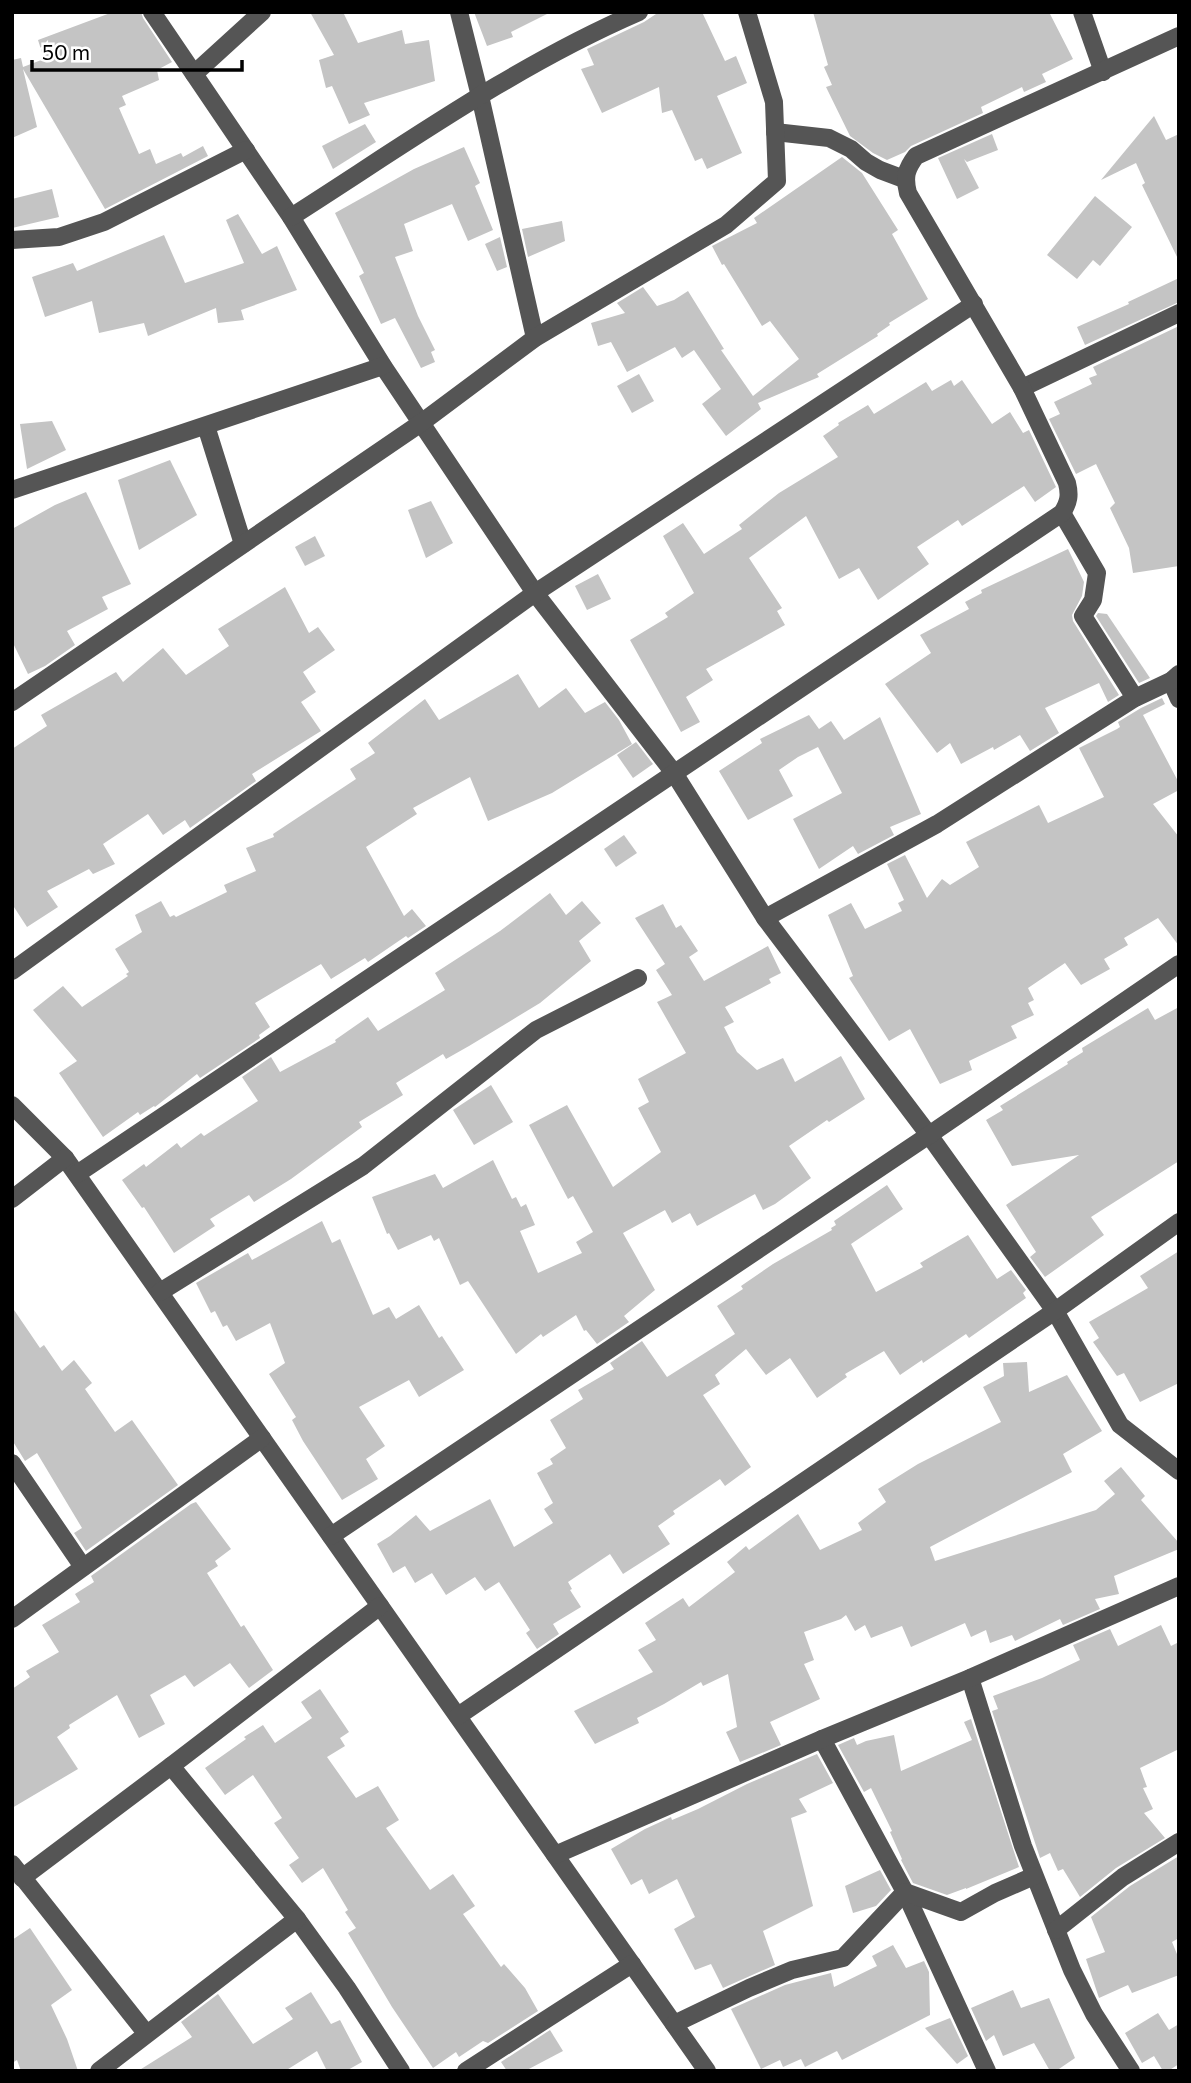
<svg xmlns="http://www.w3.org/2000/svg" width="1191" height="2083" viewBox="0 0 1191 2083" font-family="Commissioner,sans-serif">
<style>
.building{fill:#c4c4c4}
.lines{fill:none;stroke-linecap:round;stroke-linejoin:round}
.minor{stroke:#555;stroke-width:18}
</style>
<rect width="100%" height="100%" fill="#fff"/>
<g class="building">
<path d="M113,12H141L143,18L172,62L157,70L159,80L122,96L126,105L119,108L139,154L150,149L156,164L181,153L183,157L203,146L208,156L105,209L23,69L37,127L12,138V60L21,58L23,67L44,59L38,40Z"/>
<path d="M310,12H343L358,43L402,30L405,44L429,40L435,81L364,103L370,115L349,124L332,86L326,88L319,60L334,55Z"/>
<path d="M474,12H551L511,32L513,37L487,46Z"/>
<path d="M659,12H702L725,61L736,56L747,83L717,96L742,153L707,169L702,158L695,161L672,110L662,113L659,87L602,113L581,69L594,65L587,49L644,22Z"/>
<path d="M813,12H1049L1073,59L1042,74L1046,82L1024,92L1022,87L981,107L983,113L911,146L905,152L887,160L873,153L850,136L826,87L832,85L824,67L828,65Z"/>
<path d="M1154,116L1166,140L1179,134V261L1142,185L1145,183L1136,163L1101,180Z"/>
<path d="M365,124L376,142L333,169L322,146Z"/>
<path d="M992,134L998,150L967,162L964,159L979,188L957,199L938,158Z"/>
<path d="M464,147L480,183L475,186L493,230L468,241L452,204L404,224L413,251L395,257L418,316L435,350L431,352L435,362L421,368L395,318L381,324L359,276L364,273L335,213L414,169Z"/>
<path d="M842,157L862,173L898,230L892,234L928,299L889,323L890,325L877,334L878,336L817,374L819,377L758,403L761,409L726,436L702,404L721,389L694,350L682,358L675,347L627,372L611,342L598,346L591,323L625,313L617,303L643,287L657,306L674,300L688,291L724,349L721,350L753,396L799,359L770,321L762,326L724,264L722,265L712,246L757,223L754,218Z"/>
<path d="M52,189L59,217L12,228V199Z"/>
<path d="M1095,196L1132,227L1100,266L1093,260L1077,279L1047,255Z"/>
<path d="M238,214L262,254L277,246L297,290L241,310L244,320L218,323L216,308L148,336L144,323L99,333L92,301L45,317L32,277L73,263L77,271L164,235L185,283L244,263L226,220Z"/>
<path d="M562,221L565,241L528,257L522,229Z"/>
<path d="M500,237L507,267L497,271L485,244Z"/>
<path d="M1179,278V302L1085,345L1077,327L1129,304L1128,302Z"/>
<path d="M1179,326V566L1133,573L1129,548L1110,508L1115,503L1096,464L1076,474L1049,419L1060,414L1054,402L1092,384L1089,378L1097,375L1093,367Z"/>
<path d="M639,374L654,401L632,413L617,386Z"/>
<path d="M951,380L954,386L962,380L992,424L1010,412L1023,433L1029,430L1056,487L1035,502L1024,486L962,526L958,520L917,547L929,564L878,600L859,568L839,579L806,516L749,558L782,608L777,611L785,625L706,669L713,680L686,697L700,722L681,732L630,640L668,617L665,613L694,593L663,536L683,523L704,554L742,529L739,525L779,493L838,457L823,436L839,425L838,423L868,405L874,414L926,382L932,391Z"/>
<path d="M52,421L66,450L27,469L20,424Z"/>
<path d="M170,460L197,515L139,550L118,480Z"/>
<path d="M86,492L131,584L102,597L108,609L67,631L75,645L45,666L28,674L12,641V529L55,505Z"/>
<path d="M431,501L453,543L426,558L408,510Z"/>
<path d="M315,536L325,556L305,566L295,547Z"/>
<path d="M1068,549L1084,582L1082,596L1072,615L1073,621L1119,695L1108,702L1099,683L1045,708L1059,733L1030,751L1020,735L994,750L993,747L961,764L950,743L937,753L885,684L931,653L920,635L969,609L965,602L982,593L981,590Z"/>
<path d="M598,574L611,599L587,610L575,586Z"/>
<path d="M285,587L309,633L318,627L335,650L303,672L316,692L301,702L321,731L252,774L256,781L190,828L185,820L163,835L148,814L103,844L115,864L93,874L89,869L47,891L58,907L27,927L12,904V749L47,726L41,715L116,672L123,682L163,648L186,675L229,646L218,629Z"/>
<path d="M1098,613L1107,614L1150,678L1139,683L1096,616Z"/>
<path d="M518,674L539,708L566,688L585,713L605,702L619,720L632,744L552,793L488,821L470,777L413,808L417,814L366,847L404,916L412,909L426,926L408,938L406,936L368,962L365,958L331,979L321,964L255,1003L270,1027L259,1035L260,1038L200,1078L197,1074L155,1107L154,1106L140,1115L138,1112L103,1137L59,1073L77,1061L33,1010L63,986L82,1007L128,976L126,974L129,972L115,949L142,932L135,915L161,901L170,917L174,915L176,917L227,892L224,885L256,871L246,848L274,837L273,834L356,779L350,769L375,753L368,743L425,699L439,720Z"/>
<path d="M1162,698L1165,704L1143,715L1179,783V790L1153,804L1179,837V946L1158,918L1124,938L1128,945L1104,959L1110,969L1081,985L1065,963L1028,988L1034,1000L1028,1003L1034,1015L1011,1026L1017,1038L969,1061L972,1070L940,1084L910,1029L889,1041L849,978L853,976L828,915L851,903L865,929L902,911L898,903L904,900L887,864L905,855L927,898L942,879L950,885L979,867L966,842L1039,805L1048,823L1104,797L1079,748L1117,729L1120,727L1118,722L1141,708Z"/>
<path d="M809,715L819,729L831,721L844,740L880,717L921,814L890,827L894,835L858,854L853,846L819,869L793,819L842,793L818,747L798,757L779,770L793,796L748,820L719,771L762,743L760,739Z"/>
<path d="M636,742L653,764L633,778L617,755Z"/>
<path d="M624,835L637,853L616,867L604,849Z"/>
<path d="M550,893L566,915L582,901L601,923L579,941L591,961L540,1003L469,1046L446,1059L443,1054L396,1083L403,1095L359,1122L362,1127L291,1179L254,1202L249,1195L210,1219L215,1226L174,1253L144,1207L142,1208L122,1180L144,1164L146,1167L177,1143L181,1148L201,1133L204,1136L258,1101L242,1077L271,1057L280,1072L336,1042L335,1040L368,1017L378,1031L445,990L435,973L500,931Z"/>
<path d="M663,904L676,928L681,925L698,951L689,957L704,981L768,946L781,973L769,979L771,983L725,1007L734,1022L724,1027L737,1052L757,1070L783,1058L795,1082L841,1056L865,1099L829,1122L827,1120L789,1146L811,1178L775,1204L763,1210L755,1194L697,1226L690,1213L672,1223L665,1210L623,1233L655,1290L624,1316L629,1322L597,1344L586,1330L584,1331L576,1315L543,1337L541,1334L516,1354L468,1281L460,1285L439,1238L434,1241L431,1235L398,1250L389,1233L387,1234L372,1197L435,1174L443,1188L493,1160L512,1199L516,1197L521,1207L526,1204L535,1225L520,1231L538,1273L582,1253L576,1242L593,1232L573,1196L568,1199L529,1125L567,1105L613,1187L661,1152L638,1108L649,1102L638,1079L686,1053L657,1002L672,995L656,970L665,964L635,918Z"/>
<path d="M1179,1007V1161L1091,1217L1104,1235L1045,1277L1030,1257L1036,1252L1006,1205L1079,1155L1012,1166L986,1120L1003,1110L1000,1106L1068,1064L1067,1062L1083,1052L1082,1048L1148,1008L1155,1020Z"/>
<path d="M491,1085L513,1122L474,1145L453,1110Z"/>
<path d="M887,1185L903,1209L851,1244L876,1292L923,1267L920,1263L968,1235L997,1279L1011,1270L1026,1290L1023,1293L1026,1298L969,1338L966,1334L923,1363L922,1360L900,1375L884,1351L845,1374L847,1377L817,1398L790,1358L766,1375L746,1349L715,1375L720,1384L703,1395L751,1467L725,1486L720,1479L673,1511L675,1514L658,1526L670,1544L623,1574L610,1554L568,1582L572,1589L570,1590L581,1607L553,1624L559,1634L537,1649L526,1633L530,1630L499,1582L485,1591L475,1577L446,1595L432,1573L415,1583L405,1566L393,1573L377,1544L390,1536L416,1515L430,1531L490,1499L514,1547L553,1523L544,1509L553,1503L537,1473L553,1464L550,1459L566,1448L550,1420L583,1399L578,1390L614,1369L610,1363L642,1341L667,1377L735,1334L717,1306L743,1289L741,1286L773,1264L832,1230L831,1228L836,1225L834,1221Z"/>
<path d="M322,1221L332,1243L340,1239L373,1315L389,1307L396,1319L419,1305L439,1338L442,1336L464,1370L419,1397L409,1380L359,1407L385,1446L366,1459L378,1479L342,1500L303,1441L292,1420L296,1417L269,1374L285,1363L270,1323L236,1341L227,1325L223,1327L215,1311L211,1313L196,1283L248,1253L252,1260Z"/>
<path d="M1179,1251V1383L1140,1402L1124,1373L1117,1376L1093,1342L1099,1338L1089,1322L1148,1288L1140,1276Z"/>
<path d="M12,1307L40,1348L44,1345L62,1371L74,1360L92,1383L85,1389L115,1432L132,1420L178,1485L86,1551L74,1533L82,1528L37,1453L25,1461L12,1440Z"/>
<path d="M1027,1362L1029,1392L1067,1375L1102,1431L1063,1454L1072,1472L930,1547L935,1561L1096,1510L1115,1494L1104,1481L1121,1467L1145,1496L1141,1500L1179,1543V1549L1114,1576L1119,1594L1095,1599L1100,1609L1063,1625L1060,1619L1015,1641L1012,1635L990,1643L986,1630L971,1637L965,1623L911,1647L902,1626L871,1638L865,1625L855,1631L846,1615L841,1619L804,1632L814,1660L804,1664L820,1699L770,1722L781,1745L740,1762L726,1732L737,1727L728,1674L703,1686L701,1682L664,1704L637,1718L639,1723L595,1744L574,1711L653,1672L638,1650L656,1640L645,1623L683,1598L689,1607L735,1572L727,1562L746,1546L749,1550L798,1514L820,1550L862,1530L858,1523L886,1502L878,1489L918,1464L1001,1422L983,1387L1004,1376L1003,1363Z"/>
<path d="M196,1502L231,1549L215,1561L218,1566L207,1573L241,1627L244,1625L273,1670L249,1688L230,1663L194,1687L185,1675L150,1695L165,1724L139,1738L117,1695L69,1725L70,1728L57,1737L78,1769L12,1808V1689L30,1677L26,1671L59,1652L42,1625L80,1602L75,1594L94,1582L91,1576L191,1504Z"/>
<path d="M1161,1625L1171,1646L1179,1642V1749L1140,1768L1147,1787L1143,1788L1153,1809L1144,1813L1165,1838L1116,1868L1080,1897L1063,1869L1058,1871L1050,1853L1040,1858L992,1711L998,1709L993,1696L1042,1678L1080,1660L1073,1645L1110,1629L1118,1646Z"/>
<path d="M320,1689L349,1732L340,1738L345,1746L327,1757L356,1798L378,1786L399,1820L386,1828L430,1890L453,1874L475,1906L463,1914L501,1967L504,1964L525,1988L538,2011L488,2043L483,2041L459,2057L456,2052L433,2068L392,2007L348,1933L356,1928L345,1912L348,1910L323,1868L302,1883L289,1865L299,1858L274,1823L282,1818L253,1775L225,1795L205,1768L246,1739L244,1737L263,1725L275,1743L312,1718L301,1702Z"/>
<path d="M971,1719L1019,1867L966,1889V1888L947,1895L913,1883L901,1860L902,1859L890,1832L892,1831L871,1788L864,1792L838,1745L854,1738L857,1745L866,1741L894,1735L901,1771L972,1740L964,1722Z"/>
<path d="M817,1754L833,1783L799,1799L807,1812L791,1818L813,1906L763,1931L775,1965L723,1988L711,1964L695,1970L674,1929L695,1917L677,1879L649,1894L642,1879L631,1885L611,1849L645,1829L669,1818L671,1817L672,1820L698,1809L747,1784Z"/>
<path d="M1179,1856V1938L1172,1942L1179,1959V1975L1132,1993L1128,1985L1099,1998L1086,1959L1105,1952L1091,1917L1130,1886Z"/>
<path d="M880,1870L891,1890L876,1906L853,1913L845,1886Z"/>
<path d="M30,1928L72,1990L51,2005L67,2039L78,2071H21L17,2060L12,2063V1940Z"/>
<path d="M893,1945L906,1968L924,1961L929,1972L930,2015L842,2060L837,2051L805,2067L801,2059L783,2067L780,2060L761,2069L731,2009L785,1985L831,1973L834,1987L877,1966L872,1956Z"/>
<path d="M1013,1990L1021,2008L1049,1998L1075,2058L1056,2071H1050L1034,2043L1003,2056L994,2035L986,2041L971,2008Z"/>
<path d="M311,1992L331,2024L340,2020L362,2062L346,2071H327L317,2051L285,2071H138L192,2037L181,2022L218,1994L253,2044L293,2019L285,2008Z"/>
<path d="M1158,2013L1169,2030L1179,2024V2064L1168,2071H1163L1154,2056L1142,2063L1125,2033Z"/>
<path d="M950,2018L968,2056L957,2064L925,2028Z"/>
<path d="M550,2030L563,2051L525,2071H507L501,2062Z"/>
</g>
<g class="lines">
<g class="minor">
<path d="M152,12L291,217L383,366L535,593L674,773L765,918L929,1135L1055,1311L1120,1425L1179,1471"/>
<path d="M459,12L480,96L535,338"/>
<path d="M1082,12L1103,72"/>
<path d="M194,74L262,12"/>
<path d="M775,132L829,138L851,149L866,162L880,170L904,179"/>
<path d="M291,217C404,145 516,65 639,12"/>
<path d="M12,240L59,237L104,222L246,150"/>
<path d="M1022,388L1179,313"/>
<path d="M206,426L243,544"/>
<path d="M12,490L383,366"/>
<path d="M1062,513L1097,573L1093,600L1083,616L1135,698"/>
<path d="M1171,681L1179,699"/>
<path d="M12,702L421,423L535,338L726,225L777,181L774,102L747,12"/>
<path d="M765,918L937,824L1135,698L1171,681L1179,674"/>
<path d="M12,971L535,593L974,304"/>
<path d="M12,1105L65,1158L707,2071"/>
<path d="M77,1174L1062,513C1069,502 1070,495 1067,483L1022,388L908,193C904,177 906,169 916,156L1179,36"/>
<path d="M12,1199L65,1158"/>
<path d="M160,1292L363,1166L536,1030L638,978"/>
<path d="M12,1463L83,1567"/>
<path d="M331,1536L929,1135L1179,964"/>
<path d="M12,1619L262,1438"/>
<path d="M970,1678L1023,1846L1072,1970L1094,2014L1131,2071"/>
<path d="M458,1716L1055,1311L1179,1222"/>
<path d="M822,1739L905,1892L987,2071"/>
<path d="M171,1766L297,1919L347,1988L401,2071"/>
<path d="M555,1855L822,1739L970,1678L1179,1586"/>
<path d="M12,1864L146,2033"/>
<path d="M22,1878L171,1766L380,1606"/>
<path d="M1056,1930L1123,1877L1179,1842"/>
<path d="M674,2024L749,1988L792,1970L843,1958L905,1892L961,1912L995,1893L1034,1876"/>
<path d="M99,2071L297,1919"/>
<path d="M466,2071L632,1964"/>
</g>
</g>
<rect width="1191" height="2083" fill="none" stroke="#000000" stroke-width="28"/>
<path d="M32 60v10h210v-10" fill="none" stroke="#000000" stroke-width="3.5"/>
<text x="42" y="60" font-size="21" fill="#000000" stroke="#ffffff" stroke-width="5" paint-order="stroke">50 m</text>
</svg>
